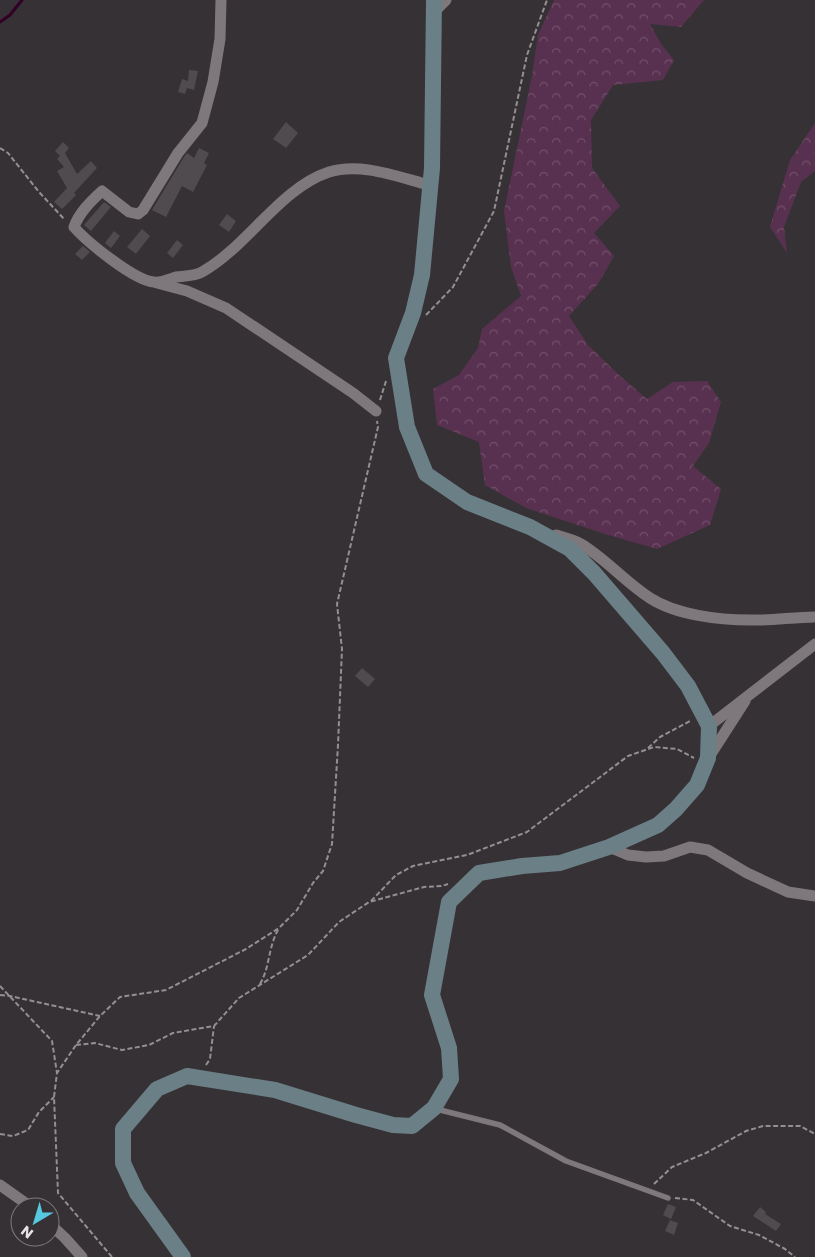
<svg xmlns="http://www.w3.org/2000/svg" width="815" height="1257" viewBox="0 0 815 1257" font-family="Poppins,sans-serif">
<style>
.forest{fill:url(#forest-crowns)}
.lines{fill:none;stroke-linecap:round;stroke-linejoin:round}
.stream{stroke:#310029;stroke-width:3}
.building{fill:#4f4b4e}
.path{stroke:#938f92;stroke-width:2;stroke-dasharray:5 2.5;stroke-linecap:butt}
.lane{stroke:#7e787c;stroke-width:5.5}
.street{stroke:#7e787c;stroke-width:11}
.secondary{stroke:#6b7f86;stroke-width:16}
</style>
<defs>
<pattern id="forest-crowns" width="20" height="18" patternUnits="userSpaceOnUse" patternTransform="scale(1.25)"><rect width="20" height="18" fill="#593150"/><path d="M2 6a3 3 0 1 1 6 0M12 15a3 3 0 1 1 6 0" fill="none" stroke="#714f69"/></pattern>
</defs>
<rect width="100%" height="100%" fill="#363134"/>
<g class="forest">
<path d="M554,0H704L681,27L650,24L661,44L674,60L663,80L613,85L591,120L592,168L620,206L594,233L614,256L598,284L569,316L588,345L619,375L647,399L673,382L707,381L721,402L709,443L693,466L721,489L710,525L657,549L605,534L526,508L485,485L479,442L437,425L433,389L459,375L478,348L482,329L521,296L511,267L504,211L532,76L538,35Z"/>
<path d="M815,123V171L801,182L784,227L787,253L770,227L790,160Z"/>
</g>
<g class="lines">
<path class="stream" d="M0,22L10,15L22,0"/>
</g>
<g class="building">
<path d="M189,70L198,71L194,90L187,88L185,94L178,92L182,79L188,81Z"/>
<path d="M286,122L298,133L286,148L273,139Z"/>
<path d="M63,142L69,148L65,153L77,174L91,161L97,168L74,193L76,195L62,209L54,202L67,188L57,171L64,167L57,159L60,156L55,151Z"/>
<path d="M199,148L209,153L204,163L207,165L193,192L182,186L166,217L152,210L184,157L187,153L194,158Z"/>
<path d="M104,202L111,207L91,231L84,225Z"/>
<path d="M227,214L236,221L229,232L219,225Z"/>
<path d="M142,229L150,236L136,254L127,247Z"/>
<path d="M114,231L120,236L111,248L105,243Z"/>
<path d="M177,240L183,245L173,258L167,253Z"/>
<path d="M83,246L90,252L82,260L75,254Z"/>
<path d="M362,668L375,679L368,687L355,676Z"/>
<path d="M668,1204L676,1207L671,1219L663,1215Z"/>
<path d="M760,1207L766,1212L765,1214L781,1224L776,1231L753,1216Z"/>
<path d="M670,1220L678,1223L674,1235L665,1231Z"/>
</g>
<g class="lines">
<g class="path">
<path d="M0,148L8,153L39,192L65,220"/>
<path d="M426,315L453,287L494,211L527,55L547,0"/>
<path d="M380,400L386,381"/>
<path d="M648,748L660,737L692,720"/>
<path d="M371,901L396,875L413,866L467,855L527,832L628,756L654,747L677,749L694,758"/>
<path d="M260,984C270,967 268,948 278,930"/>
<path d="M0,986L52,1041L57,1073"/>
<path d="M0,995L10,996L100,1016"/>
<path d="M76,1045L95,1043L122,1050L149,1045L173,1033L214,1026L239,998L308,955L339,922L369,902L424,887L442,886L448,884"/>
<path d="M206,1065L210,1059L214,1026"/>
<path d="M0,1134L13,1136L28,1130L39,1112L54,1097"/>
<path d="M654,1184L672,1167L706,1153L746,1131L763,1126H800L815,1134"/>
<path d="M675,1198L693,1200L730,1226L759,1235L785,1249L795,1257"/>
<path d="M112,1257L58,1193L54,1097L57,1073L76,1045L100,1016L120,997L166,990L246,949L279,928L297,910L313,883L323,871L332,844L338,745L342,649L337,604L378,427L377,421"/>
</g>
<path class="lane" d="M436,1109L500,1125L566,1161L668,1198"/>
<g class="street">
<path d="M221,0L220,39L213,82L202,123L178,153L143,210L138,214L129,212L102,191C90,202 79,213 74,227C87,242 135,281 154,282C161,283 170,279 176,277C184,276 195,276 202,272C247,247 280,188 329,172C361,162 398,177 429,185"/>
<path d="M434,12L446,0"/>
<path d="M157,283L187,291L226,308L353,393L376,411"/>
<path d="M556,535C564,538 573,539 581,544C606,559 625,582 650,598C676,615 719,620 750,620C772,621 793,617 815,617"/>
<path d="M709,726L815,644"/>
<path d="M709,757L745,701"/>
<path d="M609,847L628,855L646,857L664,856L690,847L708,850L747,873L788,892L815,896"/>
<path d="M0,1185L31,1207"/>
<path d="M50,1224L65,1238L82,1257"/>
</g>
<path class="secondary" d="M183,1257L137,1193L123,1163V1129L157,1089L187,1076L275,1090L356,1115L393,1125L412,1126L434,1108L451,1079L449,1048L432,995L449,902L479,873L522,866L560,863L609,847L658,825L676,809L697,785L708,758L709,726L688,686L663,653L594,573L570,549L530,527L467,502L426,474L407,427L396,358L413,313L422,275L432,168L434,0"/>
</g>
<g transform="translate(35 1222) rotate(218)"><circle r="24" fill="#363134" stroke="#7d797b"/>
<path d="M0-4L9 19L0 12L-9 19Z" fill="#56c9e1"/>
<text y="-8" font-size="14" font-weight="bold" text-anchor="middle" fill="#e7e4e6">N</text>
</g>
</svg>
